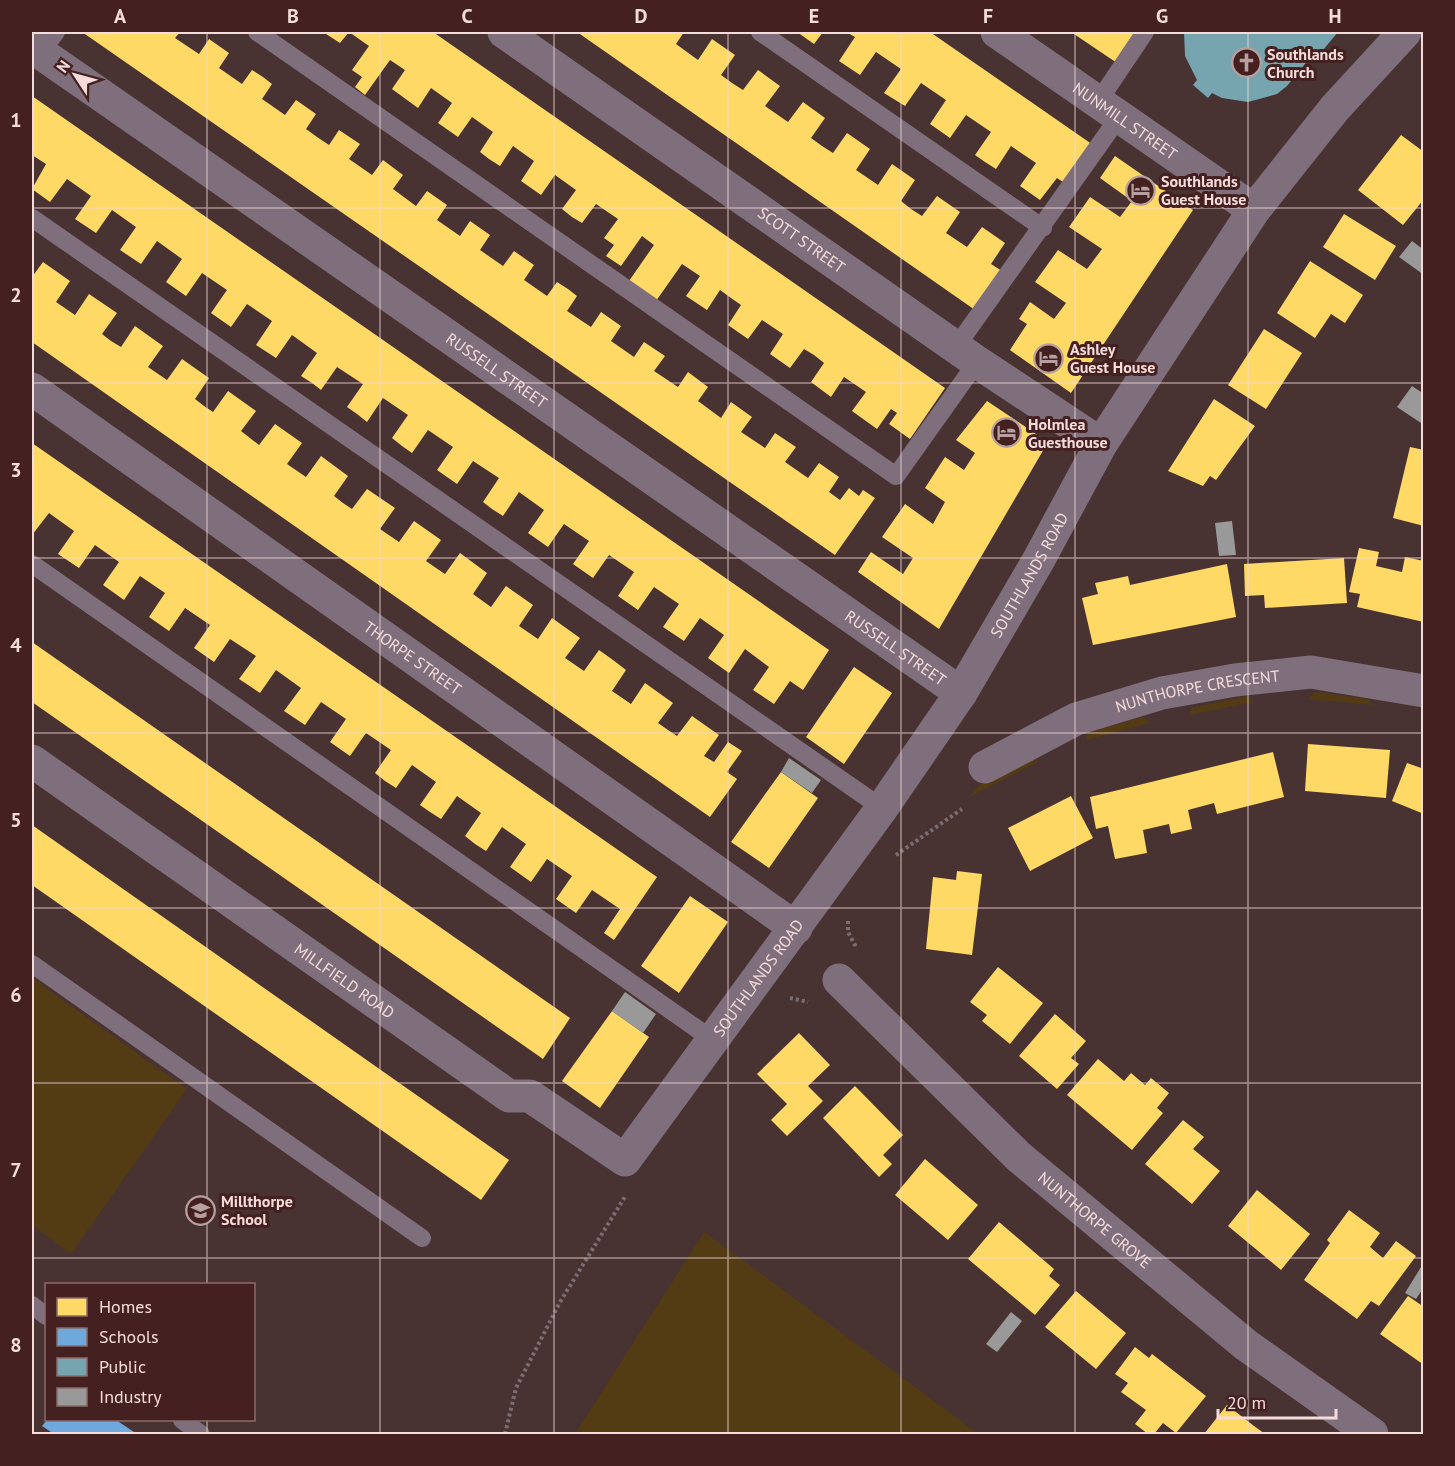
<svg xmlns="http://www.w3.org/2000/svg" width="1455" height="1466" viewBox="0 0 1455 1466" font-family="'PT Sans',sans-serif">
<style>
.green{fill:#533c13}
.homes{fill:#ffd966}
.schools{fill:#6fa8dc}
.public{fill:#76a5af}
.industry{fill:#999}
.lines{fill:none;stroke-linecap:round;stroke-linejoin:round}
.path{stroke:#7b6d73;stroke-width:4;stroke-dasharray:3 3;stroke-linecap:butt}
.service{stroke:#7f6e7b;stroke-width:18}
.minor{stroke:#7f6e7b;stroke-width:33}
.grid{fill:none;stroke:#f5dcdb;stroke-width:1.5;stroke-opacity:0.55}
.labels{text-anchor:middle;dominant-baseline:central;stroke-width:6;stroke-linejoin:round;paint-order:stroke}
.poi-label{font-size:16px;font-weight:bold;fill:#f5dcdb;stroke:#442020;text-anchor:start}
.street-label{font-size:16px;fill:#f5dcdb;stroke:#442020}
.neatline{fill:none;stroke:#f5dcdb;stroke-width:2}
.grid-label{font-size:20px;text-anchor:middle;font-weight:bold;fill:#f5dcdb}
</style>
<rect width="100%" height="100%" fill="#483232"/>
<g class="green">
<path d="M1316,692L1368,699L1373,705L1308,699Z"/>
<path d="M1247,696L1253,702L1190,715L1191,708Z"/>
<path d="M1143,717L1150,723L1087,740V733Z"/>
<path d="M1031,756L1038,762L969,797L987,777Z"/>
<path d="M32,978L187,1089L71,1254L32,1225Z"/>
<path d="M704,1232L979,1434H575Z"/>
</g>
<g class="homes">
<path d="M82,32H180L175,38L199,54L209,39L229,53L219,68L242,84L252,70L263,77L272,84L262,99L285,115L296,100L316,114L306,129L317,137L329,145L339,130L360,144L349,159L372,175L383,160L403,175L393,189L416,206L427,191L447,205L437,220L460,236L470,221L490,235L480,250L503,266L514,251L534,265L524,280L547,296L557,282L568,289L577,296L567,311L591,327L601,312L621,326L611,341L634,357L644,342L665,356L654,371L678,387L688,372L708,387L698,401L721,418L731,402L752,417L741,432L765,448L775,433L796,447L785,462L808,478L819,463L839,477L829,492L840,500L849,488L859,496L863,490L875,498L835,555Z"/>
<path d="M323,32H349L340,43Z"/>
<path d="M349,32H433L945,388L910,439L889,424L897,413L891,409L877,429L852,411L866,392L844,377L831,397L811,382L824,363L814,355L804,349L790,368L770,354L783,334L762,320L748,339L728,325L741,305L731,298L720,290L707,310L686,296L700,276L682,264L656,301L629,281L654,245L642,236L621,266L606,256L614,245L604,238L618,219L596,204L582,223L572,217L562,209L576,190L555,175L541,195L521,181L534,161L513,146L500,166L489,159L480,152L493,132L472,117L458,137L438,123L452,103L431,88L418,108L392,89L405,70L390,60L365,95L355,87L362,77L352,70L369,46Z"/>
<path d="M577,32H684L676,44L698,60L712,39L735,55L721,75L732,83L743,90L758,70L780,86L765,106L788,122L803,102L825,118L811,138L822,146L833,153L847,133L870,149L856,170L878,185L892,164L915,180L901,201L911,209L922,216L937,196L960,212L946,233L967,247L982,227L1005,243L991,264L1002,271L975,310Z"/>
<path d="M797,32H823L814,44Z"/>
<path d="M846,32H930L1096,147L1069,186L1057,178L1040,200L1020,186L1036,163L1011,146L996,169L985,162L975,155L991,132L966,115L950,138L930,124L946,100L921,83L905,106L884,93L901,69L876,52L860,75L839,61L855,37Z"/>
<path d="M1071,32H1139L1117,63Z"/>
<path d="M32,96L829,650L803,690L790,681L774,704L753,690L769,667L745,649L729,673L708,658L724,635L700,618L684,641L663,627L679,604L654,587L638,610L618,596L634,572L609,555L593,578L573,564L589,541L564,524L548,547L528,533L544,510L519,492L503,516L492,509L483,502L499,478L473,461L457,484L437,470L453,447L428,430L412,453L402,446L392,438L408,415L383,398L367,422L357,414L347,407L363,384L337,367L321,390L312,383L301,376L317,353L292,335L276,358L256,345L272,321L247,304L231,327L211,313L227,290L202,273L186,296L166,282L182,259L157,241L141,264L120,250L136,227L112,210L96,233L75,219L91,196L67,179L50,202L32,189L46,164L32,155Z"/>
<path d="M1401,135L1424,152V199L1403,225L1358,190Z"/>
<path d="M1115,156L1193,210L1071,393L1010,350L1027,324L1019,319L1030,302L1054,319L1066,303L1035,282L1058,250L1087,269L1102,249L1069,227L1090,197L1120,217L1132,201L1100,178Z"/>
<path d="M1344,214L1396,246L1375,280L1323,247Z"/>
<path d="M1310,261L1363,295L1345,323L1331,314L1315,338L1277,313Z"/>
<path d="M43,262L70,281L56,302L75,315L89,294L117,313L102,334L111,341L121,347L135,326L163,346L148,367L167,380L182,359L209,378L195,399L204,406L213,412L228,391L256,411L241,431L259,445L275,424L302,443L287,464L306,477L321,456L348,476L334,496L343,503L352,509L367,489L395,508L380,529L399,542L414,521L441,540L426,561L436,568L445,574L460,553L487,573L473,594L491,607L506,586L533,605L519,626L538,639L552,618L580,638L565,658L584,671L599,650L613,660L626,670L612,691L631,704L645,683L673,703L658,723L668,730L677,736L692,716L719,735L704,756L714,762L728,742L742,751L727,772L737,779L710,817L32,342V277Z"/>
<path d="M1264,329L1302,353L1266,409L1228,385Z"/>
<path d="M1214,399L1255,426L1216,480L1210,476L1203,486L1168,471Z"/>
<path d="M987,401L1048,442L939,629L858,572L871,552L903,574L913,558L882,537L905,504L933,524L945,502L925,488L945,457L964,470L975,453L956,440Z"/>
<path d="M32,443L657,877L614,940L604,933L620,909L592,890L576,913L556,899L572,876L547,859L531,882L510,867L526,844L502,827L486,851L475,844L465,836L481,813L457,796L441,819L430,812L420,805L436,782L412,765L396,788L385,781L375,773L391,750L366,733L350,756L330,742L346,719L321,702L305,725L284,711L301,688L276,670L260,693L239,679L256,656L230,639L214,662L194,648L210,625L185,608L169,631L149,617L165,593L140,576L124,600L103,585L119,562L95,545L79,568L58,554L74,531L49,513L32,535Z"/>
<path d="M1410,447L1424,450V526L1393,518Z"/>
<path d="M1359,548L1379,552L1376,566L1402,572L1405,557L1424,561V622L1357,607L1360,594L1349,592Z"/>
<path d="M1344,558L1347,603L1265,608L1264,595L1245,596L1244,564Z"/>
<path d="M1227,564L1236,617L1093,645L1082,598L1098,594L1095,583L1128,576L1130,585Z"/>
<path d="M32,642L570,1018L543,1059L32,702Z"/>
<path d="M854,667L892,693L844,764L806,737Z"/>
<path d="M1308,744L1390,750L1386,798L1305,791Z"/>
<path d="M1273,752L1284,797L1217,814L1214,803L1188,810L1192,829L1171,834L1169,824L1143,830L1147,853L1115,859L1108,826L1096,829L1090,797Z"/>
<path d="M1407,763L1424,769V814L1392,801Z"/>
<path d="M781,772L818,798L769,868L731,842Z"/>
<path d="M1071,796L1093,838L1030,871L1008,828Z"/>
<path d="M32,825L509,1160L481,1200L32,885Z"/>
<path d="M957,871L982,874L972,955L926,949L933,877L956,880Z"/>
<path d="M690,896L728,922L679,993L641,966Z"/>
<path d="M998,967L1043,1003L1010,1044L982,1021L987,1015L970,1002Z"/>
<path d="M612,1011L649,1037L600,1108L562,1081Z"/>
<path d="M1055,1014L1086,1041L1071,1058L1079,1064L1057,1089L1019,1056Z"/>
<path d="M799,1033L830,1065L808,1086L823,1101L787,1136L771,1120L787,1104L757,1074Z"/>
<path d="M1098,1059L1124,1081L1131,1073L1145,1085L1151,1078L1169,1093L1157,1108L1163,1113L1132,1150L1067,1095Z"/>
<path d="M855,1086L903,1135L883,1155L892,1164L879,1177L823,1118Z"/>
<path d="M1183,1120L1204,1137L1193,1149L1220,1171L1192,1204L1145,1164Z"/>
<path d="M925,1159L978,1205L948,1240L895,1195Z"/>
<path d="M1257,1190L1310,1234L1281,1270L1228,1226Z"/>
<path d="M1349,1210L1380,1233L1370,1247L1383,1258L1396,1241L1416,1256L1379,1306L1371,1301L1357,1319L1304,1280L1330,1243L1327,1240Z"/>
<path d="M999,1222L1054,1269L1049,1276L1060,1285L1035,1315L968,1259Z"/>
<path d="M1076,1291L1126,1333L1096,1369L1045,1327Z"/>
<path d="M1408,1296L1424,1307V1365L1380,1334Z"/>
<path d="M1135,1347L1149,1358L1152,1354L1206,1396L1176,1433L1163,1423L1154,1434H1148L1135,1424L1146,1410L1121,1392L1128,1383L1115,1374Z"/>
<path d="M1227,1405L1254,1426L1265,1434H1204Z"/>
</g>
<path class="schools" d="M47,1420H116L137,1434H54L42,1426Z"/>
<path class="public" d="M1184,32H1338L1318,56L1314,53L1287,86L1277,94L1248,102L1222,98L1212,93L1208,98L1193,85L1197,80L1185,56Z"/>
<g class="industry">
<path d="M1412,241L1424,250V275L1399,257Z"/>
<path d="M1412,386L1424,394V425L1397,407Z"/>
<path d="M1232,521L1236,555L1219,556L1215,523Z"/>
<path d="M789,758L821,780L812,793L781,772Z"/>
<path d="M625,992L656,1014L643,1033L612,1011Z"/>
<path d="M1421,1267L1424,1287L1416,1299L1405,1293Z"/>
<path d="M1011,1312L1022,1321L997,1352L986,1344Z"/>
</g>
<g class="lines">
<g class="path">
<path d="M896,855L962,809"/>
<path d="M848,921V932L856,947"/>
<path d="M790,998L808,1002"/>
<path d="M505,1434L516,1388L560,1302L626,1195"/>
</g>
<g class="service">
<path d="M257,32L896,476L977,362"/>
<path d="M760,32L1043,228"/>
<path d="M40,53L56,32"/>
<path d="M1098,102L1145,32"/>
<path d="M32,218L882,808"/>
<path d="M956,347L1119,117"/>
<path d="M32,564L713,1040"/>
<path d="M32,964L422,1238"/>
<path d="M32,1305L46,1316"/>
<path d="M182,1420L201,1434"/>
</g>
<g class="minor">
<path id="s1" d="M504,32L977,362L1101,444"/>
<path id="s2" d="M997,32L1254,210"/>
<path id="s3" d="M32,47L961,693"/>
<path id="s4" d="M32,389L796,928"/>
<path id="s5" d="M32,761L509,1096H530L625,1160L882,808L961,693L1038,561L1101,444L1254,210L1335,108L1405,32"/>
<path id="s6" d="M985,767L1076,719L1162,693L1235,680L1311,672L1424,691"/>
<path id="s7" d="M839,980L1019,1157L1246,1345L1372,1434"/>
</g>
</g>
<path class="grid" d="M207,32V1284M380,32V1434M554,32V1434M728,32V1434M901,32V1434M1075,32V1434M1248,32V1434M32,208H1424M32,383H1424M32,558H1424M32,733H1424M32,908H1424M32,1083H1424M32,1258H1424M207,1420V1434"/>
<defs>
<symbol id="church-ring" viewBox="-11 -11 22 22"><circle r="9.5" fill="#442020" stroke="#b8a0a0" stroke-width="1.5"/><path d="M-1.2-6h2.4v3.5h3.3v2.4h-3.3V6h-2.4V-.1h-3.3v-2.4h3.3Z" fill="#b8a0a0"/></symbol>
<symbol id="hotel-ring" viewBox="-11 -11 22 22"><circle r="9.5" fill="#442020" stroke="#b8a0a0" stroke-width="1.5"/><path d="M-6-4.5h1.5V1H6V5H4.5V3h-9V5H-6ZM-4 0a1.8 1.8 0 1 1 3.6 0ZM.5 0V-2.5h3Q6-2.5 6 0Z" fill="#b8a0a0"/></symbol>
<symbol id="school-ring" viewBox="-11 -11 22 22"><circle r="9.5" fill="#442020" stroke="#b8a0a0" stroke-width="1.5"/><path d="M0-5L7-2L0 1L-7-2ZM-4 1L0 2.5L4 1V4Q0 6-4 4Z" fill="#b8a0a0"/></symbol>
</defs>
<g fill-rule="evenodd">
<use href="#church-ring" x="1230" y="46" width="33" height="33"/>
<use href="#hotel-ring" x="1124" y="174" width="33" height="33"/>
<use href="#hotel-ring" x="1032" y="342" width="33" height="33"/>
<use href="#hotel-ring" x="990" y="416" width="33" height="33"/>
<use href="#school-ring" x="184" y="1194" width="33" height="33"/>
</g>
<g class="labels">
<g class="poi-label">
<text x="1267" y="54">Southlands<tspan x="1267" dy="18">Church</tspan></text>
<text x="1161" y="181">Southlands<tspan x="1161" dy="18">Guest House</tspan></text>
<text x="1070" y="349">Ashley<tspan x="1070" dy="18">Guest House</tspan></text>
<text x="1028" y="424">Holmlea<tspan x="1028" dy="18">Guesthouse</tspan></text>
<text x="221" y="1201">Millthorpe<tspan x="221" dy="18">School</tspan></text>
</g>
<g class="street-label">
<text stroke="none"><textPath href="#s2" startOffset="156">NUNMILL STREET</textPath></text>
<text stroke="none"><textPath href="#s1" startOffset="363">SCOTT STREET</textPath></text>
<text stroke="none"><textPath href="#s3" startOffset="566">RUSSELL STREET</textPath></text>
<text stroke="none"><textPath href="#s5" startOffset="1430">SOUTHLANDS ROAD</textPath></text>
<text stroke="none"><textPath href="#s3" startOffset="1052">RUSSELL STREET</textPath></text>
<text stroke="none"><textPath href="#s4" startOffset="466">THORPE STREET</textPath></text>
<text stroke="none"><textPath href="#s6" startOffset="228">NUNTHORPE CRESCENT</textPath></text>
<text stroke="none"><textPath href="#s5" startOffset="944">SOUTHLANDS ROAD</textPath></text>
<text stroke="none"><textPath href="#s5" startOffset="382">MILLFIELD ROAD</textPath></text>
<text stroke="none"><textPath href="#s7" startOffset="351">NUNTHORPE GROVE</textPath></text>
</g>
</g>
<rect width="1455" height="1466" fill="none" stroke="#442020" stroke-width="66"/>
<rect x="45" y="1283" width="210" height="138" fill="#442020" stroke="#8b6b6b" stroke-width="1.5"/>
<rect x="57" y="1298" width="30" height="18" fill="#ffd966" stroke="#8b6b6b" stroke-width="1.5"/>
<text x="99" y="1313" font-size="18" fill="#f5dcdb">Homes</text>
<rect x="57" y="1328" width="30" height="18" fill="#6fa8dc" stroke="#8b6b6b" stroke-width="1.5"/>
<text x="99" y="1343" font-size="18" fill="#f5dcdb">Schools</text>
<rect x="57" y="1358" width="30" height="18" fill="#76a5af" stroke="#8b6b6b" stroke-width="1.5"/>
<text x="99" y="1373" font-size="18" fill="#f5dcdb">Public</text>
<rect x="57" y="1388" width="30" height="18" fill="#999999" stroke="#8b6b6b" stroke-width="1.5"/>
<text x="99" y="1403" font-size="18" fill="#f5dcdb">Industry</text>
<g transform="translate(75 75) rotate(306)" stroke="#442020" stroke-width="4.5" paint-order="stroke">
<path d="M0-4.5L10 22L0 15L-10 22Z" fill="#f5dcdb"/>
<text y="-9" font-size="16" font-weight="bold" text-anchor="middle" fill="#f5dcdb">N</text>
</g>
<path d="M1218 1409v9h118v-9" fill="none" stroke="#f5dcdb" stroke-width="3"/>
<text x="1227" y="1409" font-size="18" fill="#f5dcdb" stroke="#442020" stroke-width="4.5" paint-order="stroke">20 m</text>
<rect x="33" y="33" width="1389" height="1400" class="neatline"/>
<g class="grid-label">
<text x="120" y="23">A</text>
<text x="293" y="23">B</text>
<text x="467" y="23">C</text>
<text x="641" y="23">D</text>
<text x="814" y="23">E</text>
<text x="988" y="23">F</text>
<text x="1162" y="23">G</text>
<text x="1335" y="23">H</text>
<text x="16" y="127">1</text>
<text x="16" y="302">2</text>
<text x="16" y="477">3</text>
<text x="16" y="652">4</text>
<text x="16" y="827">5</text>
<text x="16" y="1002">6</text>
<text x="16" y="1177">7</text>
<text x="16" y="1352">8</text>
</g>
</svg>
